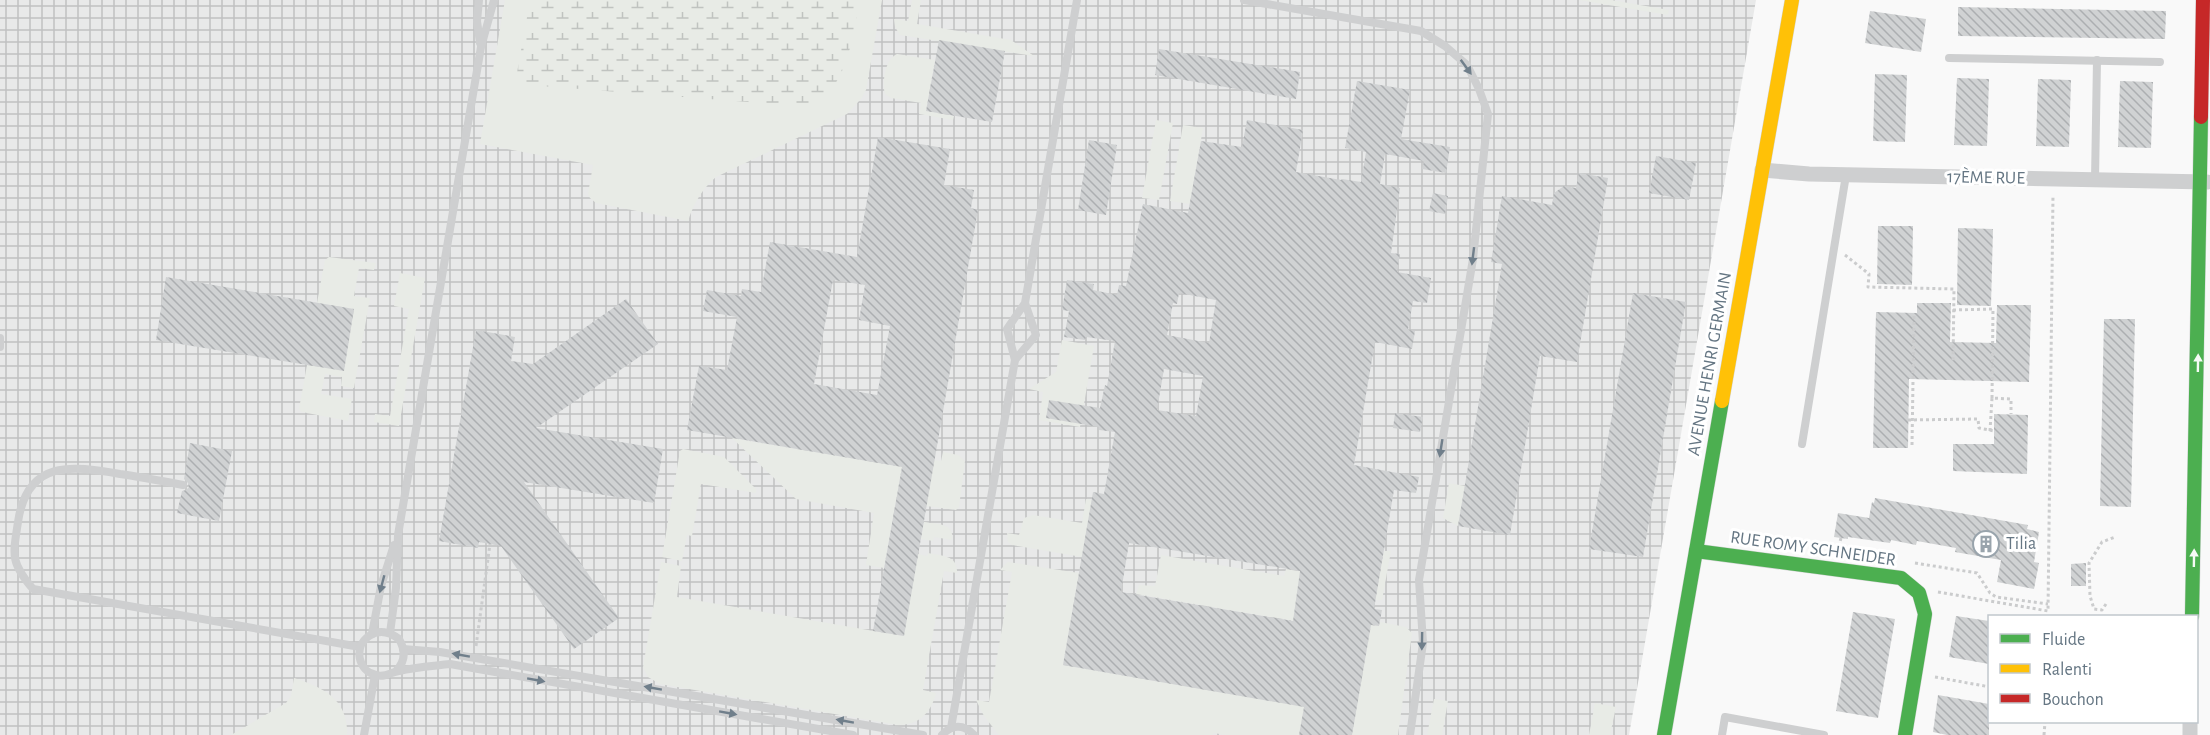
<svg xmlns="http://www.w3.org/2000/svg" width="2210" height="735" viewBox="0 0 2210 735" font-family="'Alegreya Sans',sans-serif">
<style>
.industrial{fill:url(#industrial-grid)}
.green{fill:#e8ebe6}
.wetland{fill:url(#wetland-marsh)}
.building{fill:url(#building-back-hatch);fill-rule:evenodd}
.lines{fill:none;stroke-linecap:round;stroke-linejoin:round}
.fast-casing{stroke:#d5d6d7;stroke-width:15}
.slow-casing{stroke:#d5d6d7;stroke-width:15}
.jam-casing{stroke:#d5d6d7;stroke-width:15}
.path{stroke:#cbcccd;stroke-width:3;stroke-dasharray:3 3;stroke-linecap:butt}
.lane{stroke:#cecfd0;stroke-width:8}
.street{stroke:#cecfd0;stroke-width:15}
.fast{stroke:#4caf50;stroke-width:14}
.slow{stroke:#ffc107;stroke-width:14}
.jam{stroke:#c62828;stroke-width:14}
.oneway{fill:#707f8b}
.oneway2{fill:#f6fbf6}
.labels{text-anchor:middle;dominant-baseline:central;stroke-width:6;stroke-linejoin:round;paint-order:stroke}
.street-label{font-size:18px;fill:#657683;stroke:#fff}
.poi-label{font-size:18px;fill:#657683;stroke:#fff;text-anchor:start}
</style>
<defs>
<pattern id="industrial-grid" width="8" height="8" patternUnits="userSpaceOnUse" patternTransform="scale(1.5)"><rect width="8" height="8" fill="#e8e9e9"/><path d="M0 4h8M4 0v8" fill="none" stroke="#c0c1c2"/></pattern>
<pattern id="wetland-marsh" width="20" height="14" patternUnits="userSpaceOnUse" patternTransform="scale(1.5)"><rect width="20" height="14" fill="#e8ebe6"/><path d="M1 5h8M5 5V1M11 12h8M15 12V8" fill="none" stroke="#c0c3c0"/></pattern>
<pattern id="building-back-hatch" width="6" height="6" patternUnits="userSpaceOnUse" patternTransform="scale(1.5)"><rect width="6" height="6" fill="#d0d2d3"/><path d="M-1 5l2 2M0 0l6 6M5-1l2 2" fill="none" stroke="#acafb1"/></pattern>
</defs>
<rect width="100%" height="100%" fill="#f9f9f9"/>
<path class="industrial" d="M0,0H1756L1629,735H0Z"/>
<g class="green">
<path d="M505,0H882L866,90L861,99L847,114L716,177C702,189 694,203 688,221L596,203L590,198L588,194L593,165L480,144Z"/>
<path d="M912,0H921L917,24L1011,40L1034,56L900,35L895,27L894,19L908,21Z"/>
<path d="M1579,0H1611L1669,10L1668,15Z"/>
<path d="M897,54L935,60L926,111L954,116L953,120L919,114L921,103L891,98L885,94C882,82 885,59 897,54Z"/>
<path d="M1156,120L1173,123L1159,200L1142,198Z"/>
<path d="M1183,125L1203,128L1190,204L1170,201Z"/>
<path d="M329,257L376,263L374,270L359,268L354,296L370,298L354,388L341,386L342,377L325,374L321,394L352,399L348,421L302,412L299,409L307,365L344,370L354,309L317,303L325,260Z"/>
<path d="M400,273L425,278L399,426L374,422L375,414L390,416L409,309L394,306Z"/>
<path d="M1062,340L1094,346L1080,427L1039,420L1043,392L1029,389L1056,372Z"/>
<path d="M732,438L902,467L884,568L866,565L874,513L796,499Z"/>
<path d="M683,449L724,457L756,489V493L701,484L692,536L687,535L682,561L662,557L680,451Z"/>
<path d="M943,452L958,455L965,461L959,507L956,510L926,506L934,460L941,461Z"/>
<path d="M1449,483L1465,486L1458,526L1443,518Z"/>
<path d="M1086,499L1092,500L1082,557L1012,545L1008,542L1007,533L1019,535L1024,518L1033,515L1082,523Z"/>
<path d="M924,522C937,524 955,523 952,540L934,537L933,541L921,539Z"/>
<path d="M1384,551H1391L1382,600H1375Z"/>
<path d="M928,553C942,556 958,555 957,573L944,571L923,690L936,693C931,713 919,725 898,725L660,684L648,677L643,667L661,562L681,566L677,597L903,636L918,554L927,556Z"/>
<path d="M1161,555L1284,576L1286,569L1327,576L1318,625L1136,594L1139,585L1155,586Z"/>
<path d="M1008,562L1079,573L1063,665L1323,710L1299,735H1227L1213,733V735H999L984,716L976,700L989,702L1012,572L1000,570Z"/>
<path d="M1380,622L1406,627L1412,633L1398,735H1352L1371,625L1379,626Z"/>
<path d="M294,678C323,687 349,700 347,735H231L286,703L291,696Z"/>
<path d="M1434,699L1448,701L1442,735H1427Z"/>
<path d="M1595,703L1616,707L1610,735H1589Z"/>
</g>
<path class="wetland" d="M530,0H859C855,28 847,87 817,101C812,103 805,104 799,106L515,84Z"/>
<g class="building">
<path d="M1958,7L2166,11L2165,39L1958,36Z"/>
<path d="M1870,11L1926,19L1921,52L1865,43Z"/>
<path d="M939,40L1005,51L992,122L926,111Z"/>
<path d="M1159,49L1300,72L1296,99L1155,75Z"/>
<path d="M1875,74L1907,75L1905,142L1873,141Z"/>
<path d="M1957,78L1989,79L1987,146L1954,145Z"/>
<path d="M2038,79L2071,80L2069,147L2036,146Z"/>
<path d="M1357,81L1410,90L1401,139L1450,147L1446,173L1422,169L1424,161L1385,154L1380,184L1400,188L1391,253L1400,254L1397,272L1431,278L1427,303L1413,301L1408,330L1415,331L1412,349L1375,342L1354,465L1419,477L1416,493L1394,490L1374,609L1382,610L1379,626L1371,625L1352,735H1299L1304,707L1063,665L1093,492L1104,494L1115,432L1099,430V427L1046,418L1049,400L1100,408L1105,385L1107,386L1115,341L1086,337L1085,340L1064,337L1069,311L1062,310L1067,280L1094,284L1093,290L1117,295L1119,285L1126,286L1143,204L1188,213L1201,141L1242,147L1247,120L1303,130L1296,172L1341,180L1342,179L1361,182L1366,152L1345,148ZM1179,293L1216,300L1209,343L1167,335L1173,303L1177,304ZM1164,369L1203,376L1196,416L1157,410ZM1129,543L1300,571L1293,621L1121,592Z"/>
<path d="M2120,81L2153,82L2151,148L2118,147Z"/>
<path d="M878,137L950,149L944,185L974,190L971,208L978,210L904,636L873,631L902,467L687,430L699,366L727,370L737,317L703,311L707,290L741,296L742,289L761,292L770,242L857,257ZM833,280L865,285L859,320L890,326L877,395L814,384Z"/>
<path d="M1089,140L1117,145L1106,215L1078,210Z"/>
<path d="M1656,156L1696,163L1689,200L1649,193Z"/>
<path d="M1579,173L1608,178L1577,362L1540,356L1510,535L1458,526L1502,264L1491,262L1502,196L1552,205L1554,193L1564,186L1576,188Z"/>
<path d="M1433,193L1448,196L1445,214L1429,211Z"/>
<path d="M1878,226H1913L1912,285L1877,284Z"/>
<path d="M1958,228L1993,229L1991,306L1957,305Z"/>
<path d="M166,277L354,309L344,371L156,340Z"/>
<path d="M1633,293L1686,302L1643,557L1589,549Z"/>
<path d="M626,299L658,344L536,428L663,449L654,503L524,482L619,618L574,649L501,546L479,542L478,548L439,541L476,330L515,337L511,361L533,364Z"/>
<path d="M1917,303H1951L1950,342L1996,343L1997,305H2031L2029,382L1909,379L1908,448H1873L1876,312L1917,313Z"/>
<path d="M2104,319H2135L2131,507L2100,506Z"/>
<path d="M1395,413L1423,417L1420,432L1393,428Z"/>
<path d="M1994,414L2028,415L2027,474L1953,471V444H1994Z"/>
<path d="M190,443L232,451L219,521L177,513L182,491L186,490L189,487L188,483L184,479Z"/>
<path d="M1875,498L2028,525L2027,529L2039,532L2034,562L2039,563L2034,589L1997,582L2001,560L1955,552L1956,548L1917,541L1916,545L1891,540L1890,543L1848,537V539L1834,537L1838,513L1869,518L1872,502L1874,503Z"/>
<path d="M2086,563V586H2071V564Z"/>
<path d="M1853,612L1895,619L1878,718L1836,711Z"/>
<path d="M1956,616L1989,621V664L1949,657Z"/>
<path d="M1938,695L1989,704V735H1947L1933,732Z"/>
</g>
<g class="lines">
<defs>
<g id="fast">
<path d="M1696,551L1901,578L1919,593L1925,614L1905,735"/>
<path d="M2192,616L2201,117"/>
<path d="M1664,735L1722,401"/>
</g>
<path id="slow" d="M1722,401L1792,0"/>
<path id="jam" d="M2201,117L2203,0"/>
</defs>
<use href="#fast" class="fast-casing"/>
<use href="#slow" class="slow-casing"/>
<use href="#jam" class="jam-casing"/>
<g class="path">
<path d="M1845,255L1869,274L1868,287L1954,289L1953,362"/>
<path d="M1953,310L1993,309L1992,398L2011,399V414"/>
<path d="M1908,420L1978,419L1979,428L1994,431"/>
<path d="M1990,431L1992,398"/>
<path d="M1912,445L1914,316"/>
<path d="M1841,538L1839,546L1842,549"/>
<path d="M1915,563L1977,573L1990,593L1996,597L2048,604"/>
<path d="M1938,592L2048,611L2053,195"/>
<path d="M2106,604L2102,610L2094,609L2090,596L2089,563L2102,542L2115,537"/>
<path d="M476,646L490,544"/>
<path d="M1935,677L1990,687"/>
<path d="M2044,735L2045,722"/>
</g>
<g class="lane">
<path d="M479,0L477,21L480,43"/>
<path d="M1244,0L1421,31L1445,46L1467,65L1479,89L1488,114L1473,259L1419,580L1423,643L1410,735"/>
<path d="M1949,58L2160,62"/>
<path d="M2095,180L2097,60"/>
<path d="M1025,303L1036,335L1015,360L1007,329L1025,303L1077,0"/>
<path d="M0,338V347"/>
<path d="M1802,444L1846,175"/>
<path d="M183,485C162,481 141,477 120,474C71,465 27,460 18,522C13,555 10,562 33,589L360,647"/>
<path d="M390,633L396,588L398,535L481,47L494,0"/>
<path d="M372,634L381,586L394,545"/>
<path d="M403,649L440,652L923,735"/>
<path d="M396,671C405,662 406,651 399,639C390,632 379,629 369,636C353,647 358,671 376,675C385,678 391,672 399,671C415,667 433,666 450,664L853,735"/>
<path d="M951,728L1015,360"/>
<path d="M364,735L375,675"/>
<path d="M942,735C952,724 964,724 974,735"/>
<path d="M1722,735L1725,717L1824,735"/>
</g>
<g class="street">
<path d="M1762,170L1809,174L2207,182"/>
<path d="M2190,735V722"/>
</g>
<use href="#fast" class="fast"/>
<use href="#slow" class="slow"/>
<use href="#jam" class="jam"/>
</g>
<defs><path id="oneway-solid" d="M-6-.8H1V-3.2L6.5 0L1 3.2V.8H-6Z" transform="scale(1.5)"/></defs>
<g class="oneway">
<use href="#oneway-solid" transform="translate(1466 67) rotate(54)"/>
<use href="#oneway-solid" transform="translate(1473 256) rotate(97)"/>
<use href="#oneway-solid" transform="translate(1441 448) rotate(99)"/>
<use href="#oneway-solid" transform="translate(382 584) rotate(105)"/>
<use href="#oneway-solid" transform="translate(1422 641) rotate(91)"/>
<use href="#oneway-solid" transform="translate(461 655) rotate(-170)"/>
<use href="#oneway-solid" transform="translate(536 680) rotate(10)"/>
<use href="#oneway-solid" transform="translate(653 688) rotate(-170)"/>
<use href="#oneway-solid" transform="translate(728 713) rotate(10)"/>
<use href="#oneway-solid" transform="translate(845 721) rotate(-170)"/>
</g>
<g class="oneway2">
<use href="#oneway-solid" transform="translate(2198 363) rotate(-89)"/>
<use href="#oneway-solid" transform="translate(2194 558) rotate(-89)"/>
</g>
<defs>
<symbol id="building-ring" viewBox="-11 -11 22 22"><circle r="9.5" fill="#fff" stroke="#99a4ac" stroke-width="1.5"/><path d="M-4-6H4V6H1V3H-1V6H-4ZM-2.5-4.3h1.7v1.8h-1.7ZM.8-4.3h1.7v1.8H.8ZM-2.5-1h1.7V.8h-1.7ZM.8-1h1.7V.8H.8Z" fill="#99a4ac"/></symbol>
</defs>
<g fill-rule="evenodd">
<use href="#building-ring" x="1971" y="529" width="30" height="30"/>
</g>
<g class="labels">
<g class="street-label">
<text transform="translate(1986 178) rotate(1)">17ÈME RUE</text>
<text transform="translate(1710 364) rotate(-80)">AVENUE HENRI GERMAIN</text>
<text transform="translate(1813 549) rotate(8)">RUE ROMY SCHNEIDER</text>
</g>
<g class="poi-label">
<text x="2006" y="544">Tilia</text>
</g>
</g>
<rect x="1988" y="615" width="210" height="108" fill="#ffffff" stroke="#c1c8cd" stroke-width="1.5"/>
<rect x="2000" y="634" width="30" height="9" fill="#4caf50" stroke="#c1c8cd" stroke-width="1.5"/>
<text x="2042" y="645" font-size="18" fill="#657683">Fluide</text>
<rect x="2000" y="664" width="30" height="9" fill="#ffc107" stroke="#c1c8cd" stroke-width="1.5"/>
<text x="2042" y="675" font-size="18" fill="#657683">Ralenti</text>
<rect x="2000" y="694" width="30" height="9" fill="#c62828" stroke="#c1c8cd" stroke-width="1.5"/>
<text x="2042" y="705" font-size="18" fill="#657683">Bouchon</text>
</svg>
